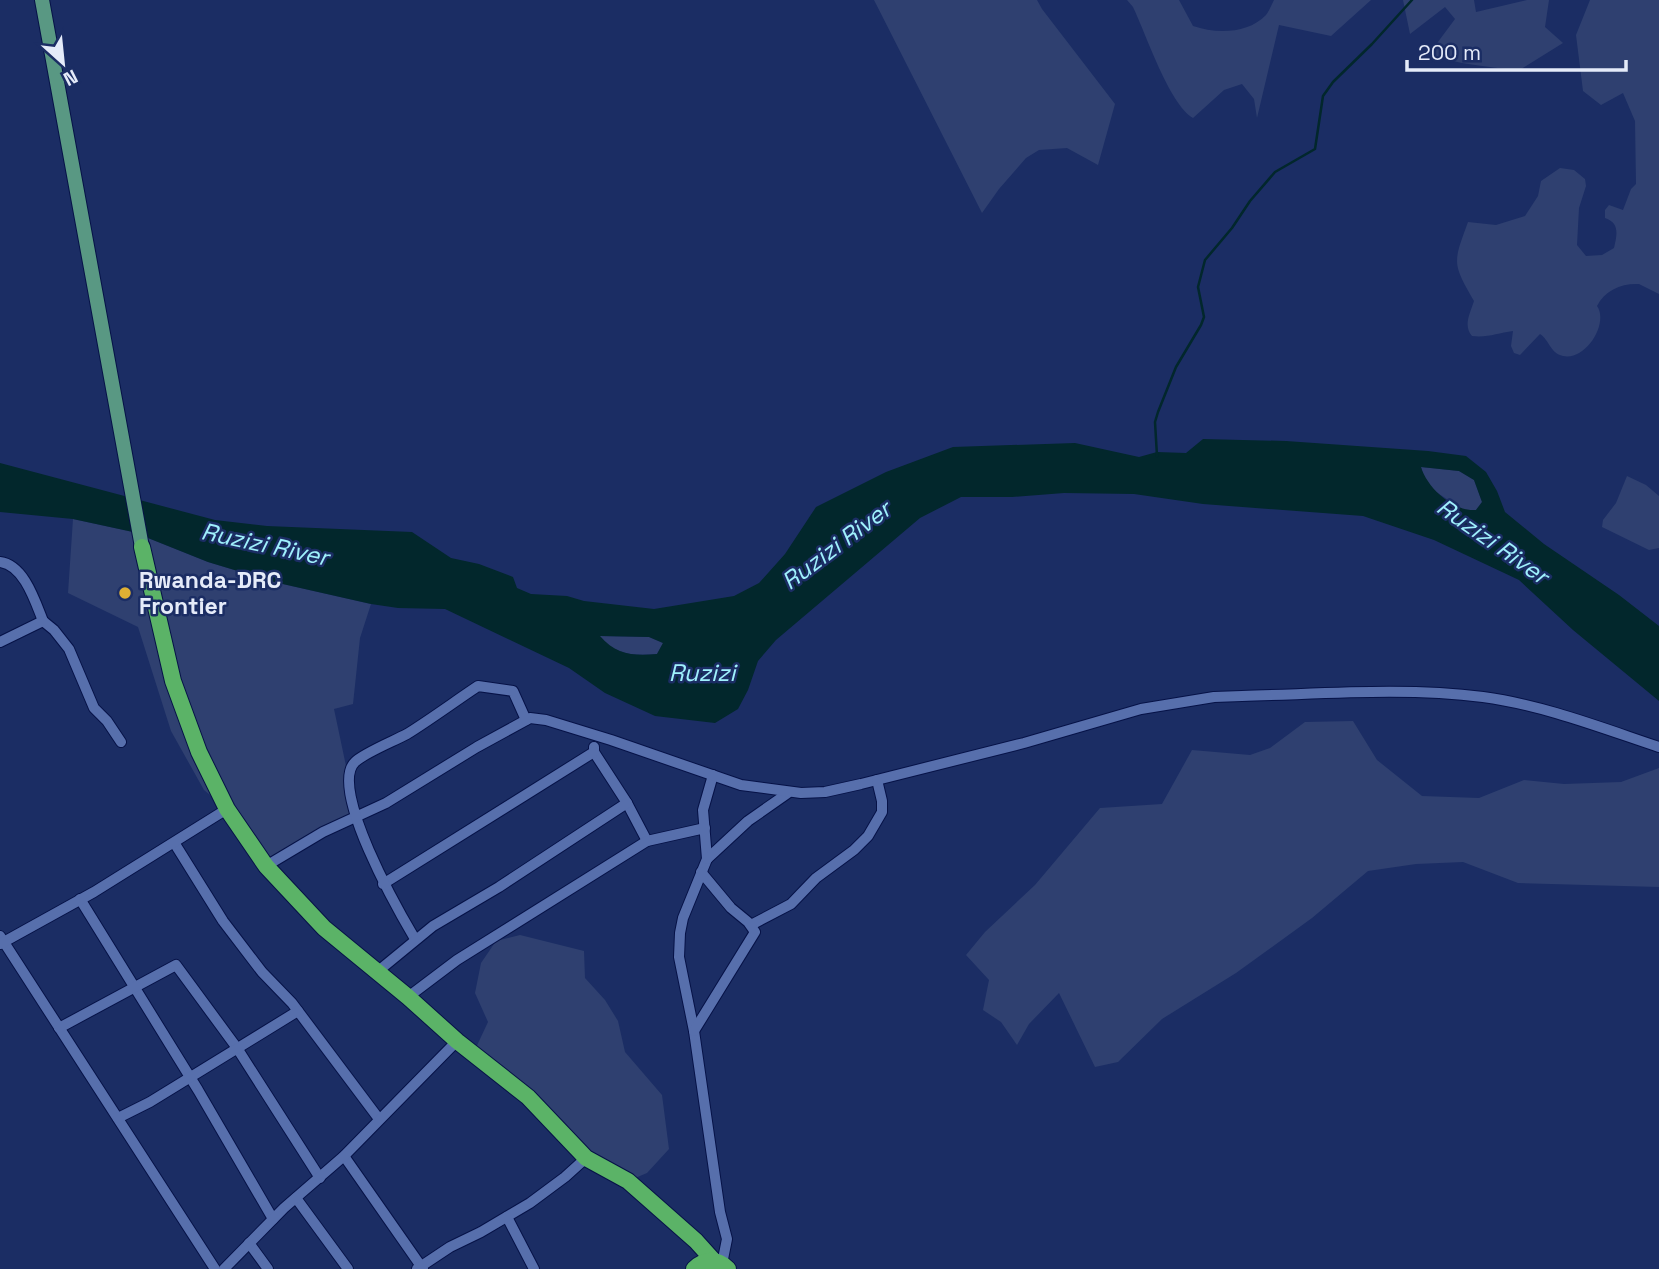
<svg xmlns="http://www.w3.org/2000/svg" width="1659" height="1269" viewBox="0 0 1659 1269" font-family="'Space Grotesk',sans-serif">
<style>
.green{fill:#2f4070}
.water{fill:#02272c;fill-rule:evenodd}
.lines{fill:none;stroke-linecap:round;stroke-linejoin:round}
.stream{stroke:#02272c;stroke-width:2.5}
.minor-casing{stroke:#061247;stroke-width:12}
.major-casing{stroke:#061247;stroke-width:16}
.highway-casing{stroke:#061247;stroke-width:18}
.minor{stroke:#576fac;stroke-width:10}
.major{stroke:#599883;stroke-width:14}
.highway{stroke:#5bb367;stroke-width:16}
.poi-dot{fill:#dfb034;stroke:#1b2d64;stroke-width:2.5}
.labels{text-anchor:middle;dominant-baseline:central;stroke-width:5;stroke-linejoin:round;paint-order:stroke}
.poi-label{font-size:23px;font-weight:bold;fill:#e5ebf9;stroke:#1b2d64;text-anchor:start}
.water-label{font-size:24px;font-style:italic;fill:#9ff0fc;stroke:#1b2d64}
</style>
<rect width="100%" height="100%" fill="#1b2d64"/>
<g class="green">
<path d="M874,0H1037L1042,9L1115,104L1098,165L1067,148L1039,150L1026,158L999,189L982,213Z"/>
<path d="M1127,0H1179L1193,26C1216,34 1248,34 1266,15C1269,11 1272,4 1274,0H1371L1331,36L1279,25L1257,118L1254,99L1242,84L1224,90L1193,118C1169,104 1146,34 1133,7Z"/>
<path d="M1403,0H1474L1476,12L1527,0H1549L1545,27L1563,43L1518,71C1488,66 1458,65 1429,54L1455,19L1445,7L1410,34Z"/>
<path d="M1590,0H1659V294L1639,284C1622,283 1605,290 1597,306C1609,323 1586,361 1563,356C1550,353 1550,341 1540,334L1520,355L1514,353L1511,346L1513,331C1498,333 1487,338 1472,336C1463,325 1470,314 1474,301C1452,263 1453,263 1468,222L1496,225L1525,216L1538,196L1541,181L1560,168L1574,170L1585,179L1586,186L1579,208L1577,245L1586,256L1602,255L1614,248C1617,235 1620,223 1605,218V210L1609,205L1623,210L1631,189L1636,184L1635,121L1623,93L1601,105L1583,91L1576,35Z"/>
<path d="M1421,467L1459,471L1474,480L1482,502L1476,510L1465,511L1433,490L1425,480Z"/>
<path d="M1627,476L1646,485L1659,496V548L1649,550L1602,527L1603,520L1616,503Z"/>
<path d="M73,519L133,532L208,562L274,582L371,604L360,638L353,704L334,709L357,818L266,866L227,809L204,790L171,731L138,627L68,593Z"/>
<path d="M599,636L649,637L663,643L657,654C633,656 616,655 599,636Z"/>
<path d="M1353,721L1377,760L1422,796L1479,798L1524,780L1564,784L1621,782L1659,768V887L1518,883L1463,862L1416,864L1368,871L1312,918L1236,973L1162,1019L1118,1062L1095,1067L1059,993L1029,1024L1017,1045L1001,1022L983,1010L989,980L966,955L985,932L1035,885L1100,808L1162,804L1192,750L1250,755L1270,748L1305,722Z"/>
<path d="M520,935L584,951L585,978L605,1000L618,1021L625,1052L662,1095L669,1149L647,1173L628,1181L586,1158L473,1054L488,1022L475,993L481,963L496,941Z"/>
</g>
<path class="water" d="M1203,439L1286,441L1428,451L1466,456L1486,472L1497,491L1505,512L1544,544L1619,595L1659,626V701L1573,630L1519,580L1434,540L1363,516L1203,504L1134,494L1064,493L1012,497H961L920,518L776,640L758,661L748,690L738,709L715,723L655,716L605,693L569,668L445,609L398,608L371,604L274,582L208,562L133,532L73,519L0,512V463L215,520L267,526L412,532L451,558L479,564L513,577L517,588L531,594L567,596L584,601L654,609L734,596L759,583L785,554L816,507L886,472L953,447L1075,443L1139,457L1157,452L1186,453ZM1421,467L1459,471L1474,480L1482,502L1476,510C1454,512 1427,488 1421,467ZM600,636L649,637L663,643L657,654C634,656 616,655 600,636Z"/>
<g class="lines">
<path class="stream" d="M1157,456L1155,422L1158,412L1176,367L1201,325L1204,317L1198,287L1205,260L1232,228L1250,201L1275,172L1315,149L1323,96L1333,82L1372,44L1412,0"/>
<defs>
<g id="minor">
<path d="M0,562C24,565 35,601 43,621"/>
<path d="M0,642L43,621L54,630L69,649L94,708L107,721L121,742"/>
<path d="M594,747V752L627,803L647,841L705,828"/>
<path d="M713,775L703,810L707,859L683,918L680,933L679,957L694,1031L720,1212L727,1239L722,1264"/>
<path d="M175,844L223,921L262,972L292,1003L379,1119"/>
<path d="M707,859L748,821L788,793"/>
<path d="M266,866L323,832L386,803L477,747L530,718L546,720L611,740L741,785L801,793L825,792L861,784L1024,743L1141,709L1214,697L1242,696C1322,694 1404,687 1483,697C1543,705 1602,728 1659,747"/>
<path d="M383,884L594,752"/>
<path d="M80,899L198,1090L273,1219"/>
<path d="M751,925L791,904L816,878L854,850L868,836L882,812V801L877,780"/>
<path d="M0,936L215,1269"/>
<path d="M415,939C399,912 328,788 355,762C364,753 394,741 407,734C431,719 454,702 478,686L513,691L526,720"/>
<path d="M0,944L94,892L227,809"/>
<path d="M377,972L433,926L499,887L627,803"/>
<path d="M408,997L457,960L647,841"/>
<path d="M59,1028L176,965L237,1048L320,1178"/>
<path d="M694,1031L755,932L748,922L731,908L701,872"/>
<path d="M118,1118L150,1102L298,1011"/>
<path d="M344,1156L423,1269"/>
<path d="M296,1198L348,1269"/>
<path d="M507,1217L534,1269"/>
<path d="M249,1243L268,1269"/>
<path d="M224,1269L284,1208L344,1156L457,1041"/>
<path d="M417,1269L450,1247L481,1232L530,1203L565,1177L586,1158"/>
</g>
<path id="major" d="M42,0L142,547"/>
<g id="highway">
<path d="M142,547L173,681L199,752L227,809L266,866L324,928L408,997L457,1041L528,1097L586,1158L628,1181L696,1241L714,1261"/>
<path d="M694,1269C705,1258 717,1258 728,1269"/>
</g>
</defs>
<use href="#minor" class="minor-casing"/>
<use href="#major" class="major-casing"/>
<use href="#highway" class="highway-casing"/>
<use href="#minor" class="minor"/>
<use href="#major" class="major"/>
<use href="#highway" class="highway"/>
</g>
<circle class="poi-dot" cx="125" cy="593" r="7"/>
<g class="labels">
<g class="poi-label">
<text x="139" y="580">Rwanda-DRC<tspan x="139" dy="26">Frontier</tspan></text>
</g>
<g class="water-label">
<text transform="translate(1493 541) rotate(35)">Ruzizi River</text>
<text transform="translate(265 544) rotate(12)">Ruzizi River</text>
<text transform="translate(836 545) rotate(-37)">Ruzizi River</text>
<text x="702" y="672">Ruzizi</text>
</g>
</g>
<g transform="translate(63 63) rotate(153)" stroke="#1b2d64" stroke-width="5" paint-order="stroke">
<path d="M0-5L12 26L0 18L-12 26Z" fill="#e5ebf9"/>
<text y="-10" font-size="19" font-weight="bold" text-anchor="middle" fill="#e5ebf9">N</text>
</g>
<path d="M1407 60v10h219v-10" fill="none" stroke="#e5ebf9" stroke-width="3.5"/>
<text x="1418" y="60" font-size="21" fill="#e5ebf9" stroke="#1b2d64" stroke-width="5" paint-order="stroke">200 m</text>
</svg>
